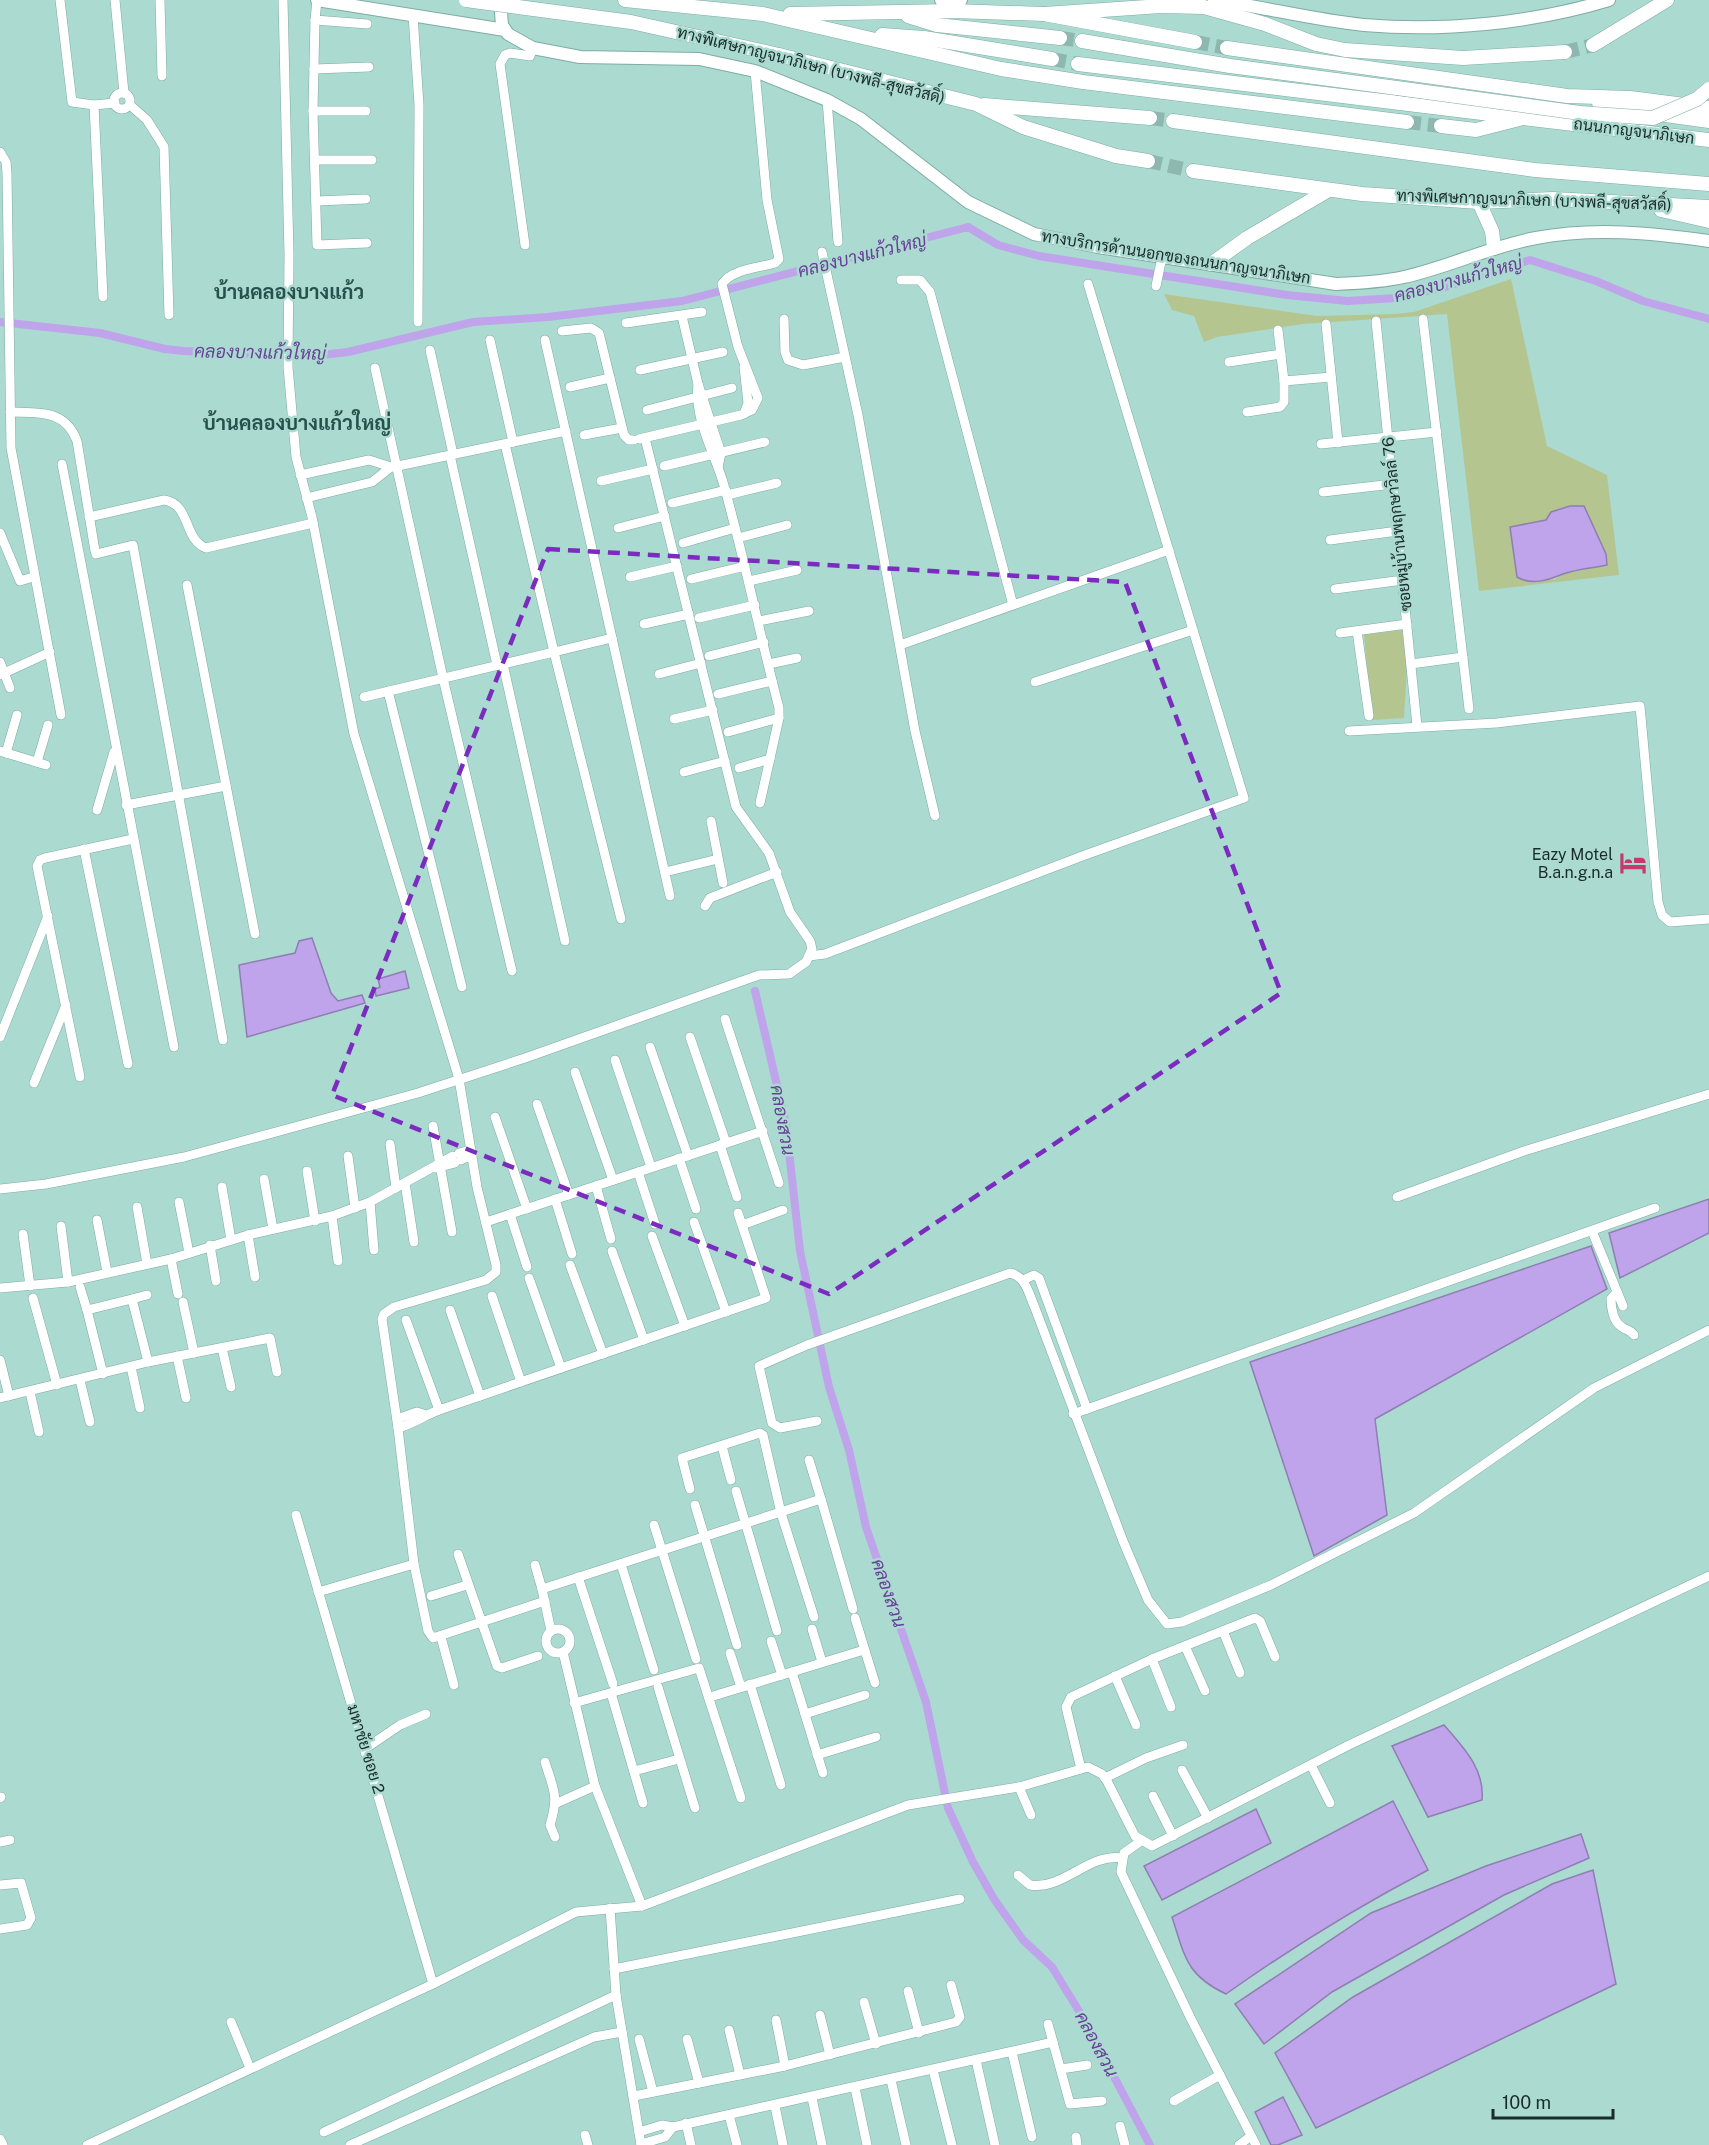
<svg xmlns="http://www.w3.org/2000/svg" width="1709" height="2145" viewBox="0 0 1709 2145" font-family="'Public Sans',Sarabun,sans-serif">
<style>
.green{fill:#b5c590;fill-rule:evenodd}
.water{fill:#bfa3eb;stroke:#8e7fb1;stroke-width:1.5}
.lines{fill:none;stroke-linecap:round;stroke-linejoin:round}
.canal{stroke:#bfa3eb;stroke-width:8}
.highway-tunnel{stroke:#8eb7af;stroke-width:14;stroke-dasharray:14 7;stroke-linecap:butt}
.minor-casing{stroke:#7eaca3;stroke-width:10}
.major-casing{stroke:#7eaca3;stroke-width:14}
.highway-casing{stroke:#7eaca3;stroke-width:15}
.minor{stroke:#fff;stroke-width:9}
.major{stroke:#fff;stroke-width:12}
.highway{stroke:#fff;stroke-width:14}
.highway-bridge-casing{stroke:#7eaca3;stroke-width:15;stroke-linecap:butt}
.highway-bridge{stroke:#fff;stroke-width:14}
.marked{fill:none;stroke:#7b2cbf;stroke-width:4.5;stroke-dasharray:12 8;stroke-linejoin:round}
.labels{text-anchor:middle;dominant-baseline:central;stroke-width:5;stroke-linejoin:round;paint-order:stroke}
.street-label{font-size:16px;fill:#1a2c29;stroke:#abdad1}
.poi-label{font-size:16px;fill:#1a2c29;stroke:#abdad1;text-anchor:end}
.water-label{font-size:18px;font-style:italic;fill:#674196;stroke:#abdad1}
.quarter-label{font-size:20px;font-weight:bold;fill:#26524b;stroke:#abdad1}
</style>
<rect width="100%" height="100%" fill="#abdad1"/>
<g class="green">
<path d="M1511,279L1547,446L1607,475L1619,575L1479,591L1447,314L1303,324L1217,337L1204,342L1194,316L1172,310L1164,294L1317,316L1395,314L1414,312ZM1570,506L1607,565L1563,574L1554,580L1510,527L1546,520L1551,512Z"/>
<path d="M1402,630L1407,667L1404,718L1372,720L1364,635Z"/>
</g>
<g class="water">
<path d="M1570,506H1584L1606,554L1607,565C1593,568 1576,569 1563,574C1548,580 1532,586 1517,577L1510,527L1546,520L1551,512Z"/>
<path d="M312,938L331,993L338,1001L362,995L365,1003L247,1037L239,965L295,953L299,941Z"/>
<path d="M405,971L409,988L376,996L375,989L380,987L378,979Z"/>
<path d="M1709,1199V1233L1620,1278L1609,1233Z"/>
<path d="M1591,1246L1607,1289L1375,1419L1387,1515L1314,1556L1250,1362Z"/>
<path d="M1444,1725C1463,1747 1485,1769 1482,1800L1428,1817L1392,1746Z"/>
<path d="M1393,1801L1428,1870C1357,1907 1291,1948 1226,1994C1186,1975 1185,1957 1172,1917Z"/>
<path d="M1256,1809L1271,1843L1162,1900L1144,1866Z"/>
<path d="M1581,1834L1589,1858L1504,1895L1332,1992L1264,2044L1235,2004L1371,1913L1486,1866Z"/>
<path d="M1593,1870L1616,1984L1316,2128L1275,2053L1353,1997L1552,1884Z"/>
<path d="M1283,2097L1302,2135L1278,2145H1271L1255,2112Z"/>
</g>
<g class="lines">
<g class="canal">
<path d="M0,322L100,333L165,349L184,351L312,356L348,352L473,322L548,317L682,301L968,227L998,245L1039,256L1287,295L1348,301L1396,298L1445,287L1530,260L1596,281L1643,301L1709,319"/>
<path d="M755,991L786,1124L800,1251L829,1387L849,1450L866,1527L926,1702L948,1808L973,1862L994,1899L1023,1940L1052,1967L1082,2016L1150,2145"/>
</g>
<g class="highway-tunnel">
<path d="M1060,38L1082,41"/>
<path d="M1195,42L1227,48"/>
<path d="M1565,52L1593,45"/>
<path d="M1052,59L1078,64"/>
<path d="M1150,118L1173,121"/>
<path d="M1407,122L1441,126"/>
<path d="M1148,161L1193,171"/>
</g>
<defs>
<g id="minor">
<path d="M60,0L72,102L94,105L115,103"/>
<path d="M115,0L124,93"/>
<path d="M160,0L162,76"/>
<path d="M283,0L289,255L288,367L296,457L312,517L354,734L459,1079L477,1187L496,1265V1272L486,1280L394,1307L384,1314L382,1319L398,1428L414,1564L428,1631L433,1638L545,1601"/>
<path d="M317,0L315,20L367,24"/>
<path d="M413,15L419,105L418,322"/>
<path d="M315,20L313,111L317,245L367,243"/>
<path d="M314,69L369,67"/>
<circle cx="122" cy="101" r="8"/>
<path d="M827,100L838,242"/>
<path d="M94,105L103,297"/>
<path d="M130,105L147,120L164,147L169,315"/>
<path d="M313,111H366"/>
<path d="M0,152L6,162L7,173L11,448L61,715"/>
<path d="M315,160H372"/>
<path d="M316,201L366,199"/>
<path d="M525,245L500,64L505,55L510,53L530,56L533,48"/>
<path d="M822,252L858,415L915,731L935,816"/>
<path d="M901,280H920L930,292L1013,605"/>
<path d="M1156,286L1162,257"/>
<path d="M682,316L698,384L721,453L718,467"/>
<path d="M784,319L785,352L788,360L803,365L845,357"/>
<path d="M1423,319L1469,709"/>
<path d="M1376,321L1417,726"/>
<path d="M626,323L702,312"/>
<path d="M1326,324L1338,443"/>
<path d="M1278,330L1284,381"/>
<path d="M562,331L591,328L599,333L624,435L629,440H634"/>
<path d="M490,340L513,442"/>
<path d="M545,340L670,896"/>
<path d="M430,350L453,454"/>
<path d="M1229,362L1281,354"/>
<path d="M744,367L748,403L744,414"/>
<path d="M375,368L443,678L512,971"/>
<path d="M640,370L723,352"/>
<path d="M698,384C694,422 716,454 725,489C745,562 760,635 779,708V718L760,803"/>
<path d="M570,387L610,378"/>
<path d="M647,410L732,388"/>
<path d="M10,412C39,413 65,409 77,441L95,551L96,554L133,545L223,1040"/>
<path d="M1247,412L1280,407L1284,402V381L1331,377"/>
<path d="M584,435L622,428"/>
<path d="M639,439L741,415L752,410L758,398L738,347L722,284C732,269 759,268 775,263L779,259L767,200L755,71"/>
<path d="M505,444L554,652L612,638"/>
<path d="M1321,444L1437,432"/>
<path d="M450,455L497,665"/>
<path d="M62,464L174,1047"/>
<path d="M664,466L765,442"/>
<path d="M393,467L566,431"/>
<path d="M300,475L369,460L391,467L372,482L306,498"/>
<path d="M601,481L653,469"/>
<path d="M1323,492L1393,484"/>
<path d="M727,495L777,483"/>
<path d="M672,503L726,490"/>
<path d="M89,517L164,500C191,504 183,539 206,548L313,523"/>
<path d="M618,528L665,516"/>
<path d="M0,533L20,581L33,577"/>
<path d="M738,538L787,525"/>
<path d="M1330,540L1398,531"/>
<path d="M683,543L735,528"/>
<path d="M630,577L677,566"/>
<path d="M691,579L745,566"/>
<path d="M749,581L797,570"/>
<path d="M187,585L255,934"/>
<path d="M1335,589L1403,580"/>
<path d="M699,618L755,605"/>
<path d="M759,621L809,611"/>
<path d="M644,624L689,614"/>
<path d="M1357,631L1369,716"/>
<path d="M1340,633L1407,624"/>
<path d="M900,645L1169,550"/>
<path d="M709,656L764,642"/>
<path d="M0,662L10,688"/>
<path d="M503,664L565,941"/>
<path d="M769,664L797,658"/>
<path d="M1411,664L1463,657"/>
<path d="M659,674L701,663"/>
<path d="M0,675L50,652"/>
<path d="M1035,682L1193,630"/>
<path d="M388,691L462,987"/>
<path d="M718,694L772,681"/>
<path d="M364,697L554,652L621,919"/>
<path d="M674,719L713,710"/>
<path d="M1349,731L1497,723L1640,706L1658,902L1662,915L1670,922L1709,919"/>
<path d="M728,732L779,718"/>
<path d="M0,751L46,765"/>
<path d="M6,753L17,715"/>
<path d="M37,762L48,725"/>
<path d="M739,768L770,759"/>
<path d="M684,772L725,761"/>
<path d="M126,805L226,786"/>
<path d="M97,810L114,752"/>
<path d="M711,821L723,883"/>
<path d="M84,849L128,1064"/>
<path d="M665,872L718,859"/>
<path d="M705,906L710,898L777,872"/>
<path d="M809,956L825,954L1085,855L1244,798L1088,284"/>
<path d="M725,1019L779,1183"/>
<path d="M0,1037L48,916"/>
<path d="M690,1037L726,1143"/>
<path d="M650,1047L688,1156"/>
<path d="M615,1060L651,1167"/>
<path d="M575,1072L613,1180"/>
<path d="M80,1077L37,866L40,860L45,858L133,839"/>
<path d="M34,1083L66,1005"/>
<path d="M537,1104L569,1195"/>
<path d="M495,1117L527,1209"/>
<path d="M433,1126L452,1232"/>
<path d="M390,1144L396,1188"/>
<path d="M720,1145L737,1197"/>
<path d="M459,1153L471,1150"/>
<path d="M348,1156L355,1208"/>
<path d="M679,1158L696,1209"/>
<path d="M461,1160L472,1155"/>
<path d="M436,1168L455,1163"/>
<path d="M307,1171L315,1221"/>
<path d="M638,1172L655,1224"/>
<path d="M264,1179L273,1229"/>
<path d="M405,1183L414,1242"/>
<path d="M596,1186L611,1239"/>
<path d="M222,1187L231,1240"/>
<path d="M0,1189L46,1184L184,1157L298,1126L418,1093L525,1058L759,975L789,974L806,962L812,949L810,941L790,912L769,853L736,807L645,438"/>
<path d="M1397,1197L1524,1151L1709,1094"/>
<path d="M555,1199L572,1254"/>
<path d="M179,1202L189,1253"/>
<path d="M370,1202L374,1250"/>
<path d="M137,1207L147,1264"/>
<path d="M510,1214L527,1267"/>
<path d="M332,1216L338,1261"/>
<path d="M97,1220L107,1272"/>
<path d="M486,1222L763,1131"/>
<path d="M694,1222L726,1312"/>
<path d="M742,1225L783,1210"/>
<path d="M61,1226L68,1282"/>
<path d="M1592,1231L1623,1306"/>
<path d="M23,1234L30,1286"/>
<path d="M248,1235L255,1277"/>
<path d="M652,1236L685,1326"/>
<path d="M210,1245L216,1281"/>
<path d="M612,1251L644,1340"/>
<path d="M171,1259L178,1294"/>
<path d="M570,1265L603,1354"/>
<path d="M529,1278L561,1368"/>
<path d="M1023,1280L1034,1275L1039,1278L1087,1409"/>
<path d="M80,1287L87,1310"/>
<path d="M0,1288L68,1282L171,1259L248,1235L332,1216L370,1202L453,1156"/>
<path d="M1617,1292L1611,1299C1611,1307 1613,1322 1622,1327C1627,1331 1630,1329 1634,1335"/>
<path d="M492,1296L521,1382"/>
<path d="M33,1298L57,1385"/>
<path d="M132,1299L147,1295"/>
<path d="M183,1302L194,1353"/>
<path d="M450,1310L480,1396"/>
<path d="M406,1320L439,1410"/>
<path d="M222,1348L231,1387"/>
<path d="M177,1356L186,1398"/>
<path d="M0,1360L9,1396"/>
<path d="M131,1367L140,1408"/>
<path d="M103,1374L87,1310L132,1299L148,1362"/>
<path d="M80,1380L90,1422"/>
<path d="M30,1392L39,1432"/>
<path d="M0,1398L148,1362L270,1338L277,1372"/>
<path d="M1073,1414L1655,1208"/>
<path d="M397,1419L417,1412L426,1415"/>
<path d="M817,1421L780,1428L772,1423L759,1366L807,1345L1010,1273C1026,1276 1029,1295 1035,1308L1123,1541L1148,1600L1167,1624L1182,1622L1271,1585L1414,1513L1594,1388L1709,1330"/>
<path d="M398,1428C416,1423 423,1416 439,1410L766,1298L738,1213"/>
<path d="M722,1446L731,1480"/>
<path d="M690,1489L682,1458L760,1433L763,1435L781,1513L814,1617"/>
<path d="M736,1491L777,1631"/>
<path d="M821,1499L853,1609"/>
<path d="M695,1505L737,1645"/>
<path d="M296,1515L433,1984"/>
<path d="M654,1525L696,1659"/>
<path d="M458,1554L497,1666L502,1668L538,1656"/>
<path d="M621,1564L654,1670"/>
<path d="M535,1565L542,1589"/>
<path d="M578,1577L613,1684"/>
<path d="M318,1592L414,1564"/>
<path d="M431,1596L467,1585"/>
<path d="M855,1618L875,1683"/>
<circle cx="558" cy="1641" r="12"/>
<path d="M812,1629L822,1662"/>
<path d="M551,1631L542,1589L821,1499L809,1460"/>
<path d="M1223,1631L1240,1673"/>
<path d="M441,1637L454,1685"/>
<path d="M771,1641L782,1675"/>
<path d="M1185,1646L1205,1691"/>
<path d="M563,1652L595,1786L642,1906"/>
<path d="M730,1653L741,1687"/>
<path d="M1152,1659L1171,1707"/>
<path d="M792,1672L823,1773"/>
<path d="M1115,1676L1136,1725"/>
<path d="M750,1684L781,1785"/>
<path d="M658,1687L695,1808"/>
<path d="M611,1693L643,1803"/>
<path d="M710,1697L864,1650"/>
<path d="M574,1703L699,1668L741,1798"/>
<path d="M805,1714L865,1695"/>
<path d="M366,1748L400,1725L426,1714"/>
<path d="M817,1755L876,1737"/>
<path d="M545,1762C554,1791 559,1796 550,1825L555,1837"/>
<path d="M1311,1765L1330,1803"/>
<path d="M1081,1769L1066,1707L1071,1697L1152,1659L1255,1618L1260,1621L1275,1657"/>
<path d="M1182,1770L1208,1818"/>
<path d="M634,1771L679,1759"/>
<path d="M1105,1778L1146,1758L1183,1745"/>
<path d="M1019,1787L1031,1815"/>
<path d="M1153,1796L1173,1836"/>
<path d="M0,1798L1,1797"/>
<path d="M557,1803L595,1786"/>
<path d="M1141,1841L1124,1853L1121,1872L1191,2019L1256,2145"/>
<path d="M0,1842L10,1840"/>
<path d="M1018,1875L1030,1885C1064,1890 1088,1853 1122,1858"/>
<path d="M0,1885L21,1883L31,1918L27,1925L0,1929"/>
<path d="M610,1908L616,1995L641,2145"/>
<path d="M614,1969L960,1899"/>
<path d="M908,1991L919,2033"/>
<path d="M864,2002L876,2044"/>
<path d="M820,2015L830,2055"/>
<path d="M776,2020L785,2066"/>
<path d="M231,2022L250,2068"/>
<path d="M1048,2024L1070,2104L1102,2101"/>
<path d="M729,2030L740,2075"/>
<path d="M639,2039L653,2092"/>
<path d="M687,2039L699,2083"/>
<path d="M1012,2052L1032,2137"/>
<path d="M976,2060L995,2145"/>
<path d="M1061,2069L1087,2065"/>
<path d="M933,2070L952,2145"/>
<path d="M891,2080L906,2145"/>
<path d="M855,2088L867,2145"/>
<path d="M634,2096L785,2066L956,2022L960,2017L951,1985"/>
<path d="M812,2098L822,2145"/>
<path d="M1174,2101L1220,2075"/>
<path d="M775,2106L783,2145"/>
<path d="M729,2115L737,2145"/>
<path d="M686,2123L691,2145"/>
<path d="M1120,2126L1125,2145"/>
<path d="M673,2127L1053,2042"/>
<path d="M324,2132L616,1995"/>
<path d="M639,2132L662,2125L673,2127L665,2137L641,2144"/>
<path d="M585,2135L588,2145"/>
<path d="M1076,2137L1077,2145"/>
<path d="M0,2139L3,2145"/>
<path d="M87,2145L433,1984L576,1912L642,1906L908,1805L1019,1787L1088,1767L1102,1774L1107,1781L1135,1836L1152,1846L1349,1745L1709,1576"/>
<path d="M350,2145L594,2037L622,2032"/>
<path d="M1239,2145L1251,2136"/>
</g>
<g id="major">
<path d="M317,0L505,30"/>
<path d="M500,0L502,25L508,34L533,48L580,57L699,59L755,71L827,100L861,119L968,202L1034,234L1098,247L1336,284C1359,283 1382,282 1404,277C1449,267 1491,246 1536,238C1595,227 1651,233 1709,241"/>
<path d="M941,0H961"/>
<path d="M1214,0C1264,7 1314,20 1364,25C1444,32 1533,23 1609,0"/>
</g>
<g id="highway">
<path d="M625,0L763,14L1001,69L1083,82L1407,122"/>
<path d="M790,14L953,11L1044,14L1195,42"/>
<path d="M1044,14L1161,6L1204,7L1265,24L1316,44L1345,50L1463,58L1565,52"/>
<path d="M908,16L937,25L1060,38"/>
<path d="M882,35L924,38L1052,59"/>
<path d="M1082,41L1230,66L1397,88"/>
<path d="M1593,45L1667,0"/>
<path d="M1227,48L1567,96L1630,98L1709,108"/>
<path d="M779,55L976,104L1023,127L1116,156L1148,161"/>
<path d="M1078,64L1523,118"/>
<path d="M1599,103L1629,110L1709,121"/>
<path d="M984,105L1150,118"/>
<path d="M1173,121L1535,170L1709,184"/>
<path d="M1441,126L1476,130L1523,118L1709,140"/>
<path d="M1193,171L1362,194L1479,202L1553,199L1709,207"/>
<path d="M1479,202L1492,231L1494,248"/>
<path d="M1661,210L1709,221"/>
<path d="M1211,264L1247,238L1327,191"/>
</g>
</defs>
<use href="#minor" class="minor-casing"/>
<use href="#major" class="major-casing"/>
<use href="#highway" class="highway-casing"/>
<use href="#minor" class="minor"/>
<use href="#major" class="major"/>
<use href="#highway" class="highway"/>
<defs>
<g id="highway-bridge">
<path d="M466,0L631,22L779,55"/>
<path d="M1397,88L1580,113L1653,118L1697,99L1709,89"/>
</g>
</defs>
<use href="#highway-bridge" class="highway-bridge-casing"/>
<use href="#highway-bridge" class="highway-bridge"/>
</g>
<path class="marked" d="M548,549L1125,582L1281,993L829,1294L332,1095Z"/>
<defs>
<symbol id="hotel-bare" viewBox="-9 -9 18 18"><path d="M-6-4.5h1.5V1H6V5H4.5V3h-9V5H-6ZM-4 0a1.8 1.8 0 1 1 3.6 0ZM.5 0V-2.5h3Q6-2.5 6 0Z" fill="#c53a6e" stroke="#abdad1" stroke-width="2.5" paint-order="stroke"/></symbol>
</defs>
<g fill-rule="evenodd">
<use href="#hotel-bare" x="1614" y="844" width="38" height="38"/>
</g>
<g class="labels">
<g class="street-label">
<text transform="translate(811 65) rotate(14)">ทางพิเศษกาญจนาภิเษก (บางพลี-สุขสวัสดิ์)</text>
<text transform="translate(1634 131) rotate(7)">ถนนกาญจนาภิเษก</text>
<text transform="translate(1534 200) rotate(2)">ทางพิเศษกาญจนาภิเษก (บางพลี-สุขสวัสดิ์)</text>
<text transform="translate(1176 257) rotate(9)">ทางบริการด้านนอกของถนนกาญจนาภิเษก</text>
<text transform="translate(1397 524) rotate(-96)">ซอยหมู่บ้านพฤกษาวิลล์ 76</text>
<text transform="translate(366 1749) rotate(73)">มหาชัย ซอย 2</text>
</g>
<g class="poi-label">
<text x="1613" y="854">Eazy Motel<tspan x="1613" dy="18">B.a.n.g.n.a</tspan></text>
</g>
<g class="water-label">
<text transform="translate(862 255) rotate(-14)">คลองบางแก้วใหญ่</text>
<text transform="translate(1458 279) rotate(-15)">คลองบางแก้วใหญ่</text>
<text transform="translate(260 352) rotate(1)">คลองบางแก้วใหญ่</text>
<text transform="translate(783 1120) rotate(80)">คลองสวน</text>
<text transform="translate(889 1593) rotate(71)">คลองสวน</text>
<text transform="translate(1097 2044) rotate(62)">คลองสวน</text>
</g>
<g class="quarter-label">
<text x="289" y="292">บ้านคลองบางแก้ว</text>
<text x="297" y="423">บ้านคลองบางแก้วใหญ่</text>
</g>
</g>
<path d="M1493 2109v9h120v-9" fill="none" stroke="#1a2c29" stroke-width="3"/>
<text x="1502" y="2109" font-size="18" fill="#1a2c29" stroke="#abdad1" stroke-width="4.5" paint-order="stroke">100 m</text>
</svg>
